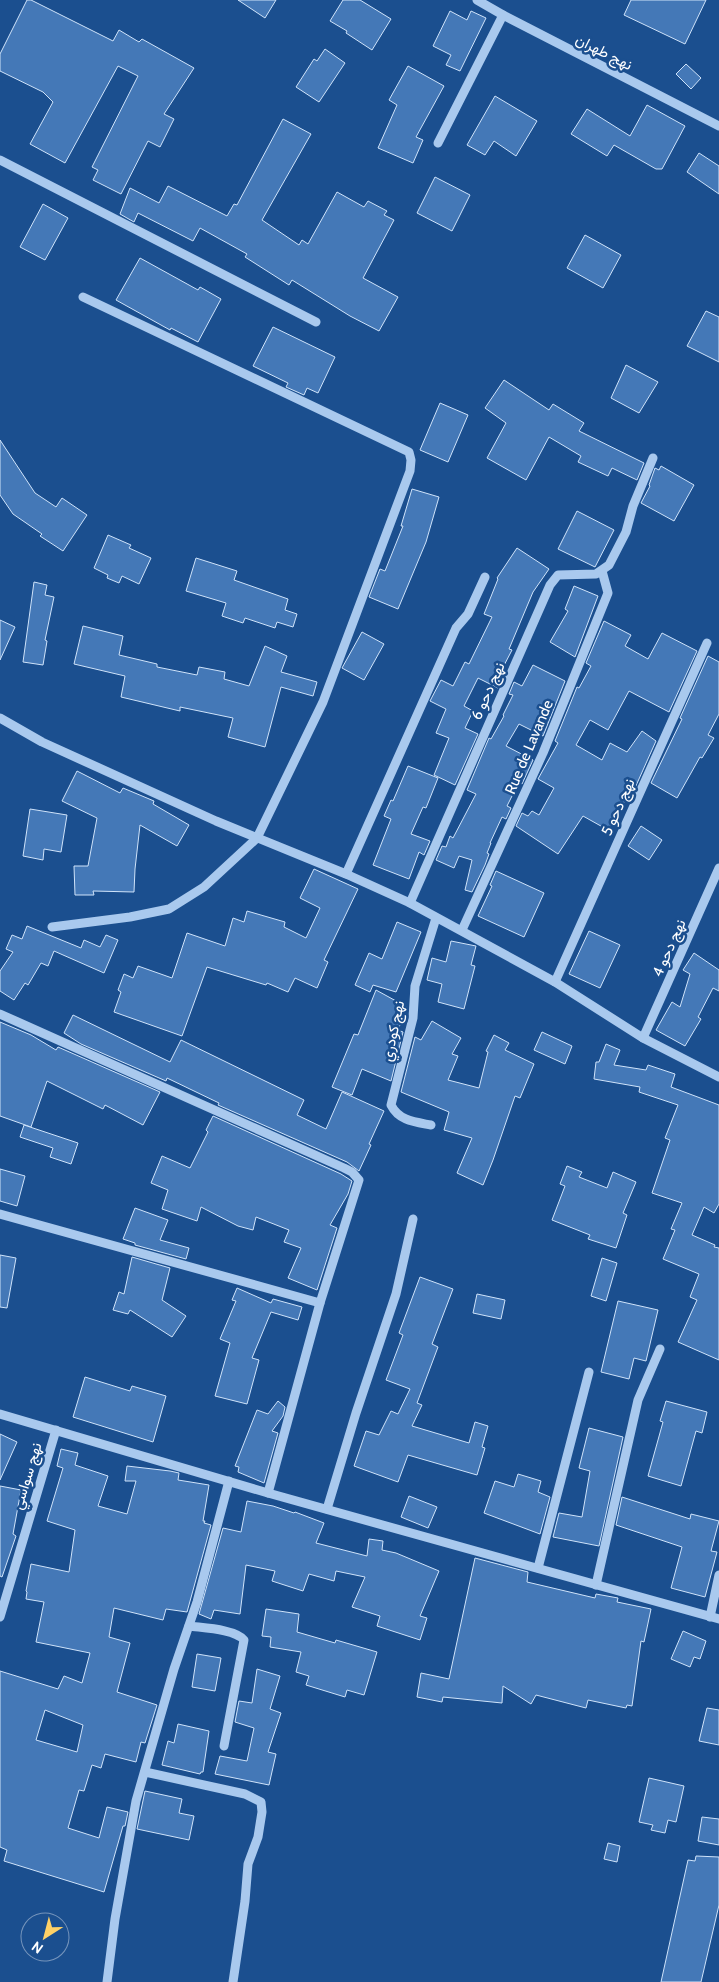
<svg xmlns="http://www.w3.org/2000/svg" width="719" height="1982" viewBox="0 0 719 1982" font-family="Cabin,Vazirmatn,sans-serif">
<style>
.building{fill:#4478b7;stroke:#cfe3fa;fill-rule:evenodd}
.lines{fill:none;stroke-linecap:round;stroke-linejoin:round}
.minor{stroke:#a9c9ee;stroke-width:9}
.labels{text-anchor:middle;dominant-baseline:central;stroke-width:5;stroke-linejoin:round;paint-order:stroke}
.street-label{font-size:15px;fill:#fff;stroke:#1b4f8f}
</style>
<rect width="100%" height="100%" fill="#1b4f8f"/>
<g class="building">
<path d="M27,0H31L113,41L119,30L139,42L142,39L194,68L164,114L174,119L160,147L148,141L121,194L93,180L98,170L92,167L138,76L118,66L65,163L30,144L53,102L43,92L0,71V54Z"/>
<path d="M238,0H276L265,18Z"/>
<path d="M343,0H360L391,19L372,50L346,33L347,31L330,21Z"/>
<path d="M631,0H706L685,44L624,15Z"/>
<path d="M450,11L467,20L471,11L486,18L460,71L446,65L451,55L433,46Z"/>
<path d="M325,49L345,63L319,102L296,87L314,59L317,61Z"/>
<path d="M686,64L701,78L691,89L676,74Z"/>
<path d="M408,66L444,86L416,137L423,140L413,163L378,148L397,105L389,100Z"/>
<path d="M495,96L537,121L516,156L494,141L485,155L467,145Z"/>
<path d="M647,105L685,126L662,169H656L614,145L607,156L571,134L587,109L630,136Z"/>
<path d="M283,119L311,134L262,220L299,245L302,240L308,244L337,192L364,207L368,201L387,211L384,215L394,220L363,278L398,297L379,331L350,316L292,280L289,285L245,257L247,254L200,228L193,241L138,213L134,222L120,214L130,188L159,203L168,186L227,216L234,204L237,205Z"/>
<path d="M699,153L719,166V194L687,172Z"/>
<path d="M435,177L470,195L452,231L417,213Z"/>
<path d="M43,204L68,218L45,260L20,247Z"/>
<path d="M585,235L621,255L603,288L567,268Z"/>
<path d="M140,258L198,290L200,287L221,299L198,342L171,328L170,330L116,300Z"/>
<path d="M706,311L719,317V362L687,346Z"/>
<path d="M273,327L335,357L318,393L307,388L304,395L286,387L288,383L253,366Z"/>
<path d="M626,365L658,382L639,413L611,398Z"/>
<path d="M504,380L549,410L553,404L584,423L579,431L644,463L637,480L612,468L608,476L578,462L581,456L549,437L526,480L487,458L506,423L485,408Z"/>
<path d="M440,403L468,415L448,462L420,450Z"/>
<path d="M0,440L35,493L56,507L62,498L87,515L63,551L40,536L42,534L13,514L0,495Z"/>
<path d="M661,466L694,485L674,521L641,503L650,486L649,485L655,468L659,470Z"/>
<path d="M412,489L439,497L426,542L398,609L369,597L380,569L385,571L403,526H401Z"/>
<path d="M577,511L614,530L595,567L558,549Z"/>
<path d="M108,535L131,545L129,548L151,558L139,584L122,576L119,583L107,578L108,575L94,568Z"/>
<path d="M517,548L549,569L533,592L509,649L512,650L499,675L503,677L498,688L478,678L464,706L473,711L465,728L478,734L455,785L434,775L449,738L436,733L446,709L430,701L441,680L453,686L465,662L469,664L492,617L484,614L498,579L497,578Z"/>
<path d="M196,558L237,571L234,580L288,599L285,610L297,614L293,627L277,622L275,628L245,618L243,623L222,616L226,603L186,591Z"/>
<path d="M34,582L47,585L45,595L54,597L45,640L47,641L43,665L23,662Z"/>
<path d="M574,586L598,596L575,657L550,642L568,611L565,609Z"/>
<path d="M0,620L15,627L0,660Z"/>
<path d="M604,621L631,635L625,646L648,659L662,633L697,651L669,712L629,691L608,730L590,720L576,745L602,760L610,743L627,752L642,731L656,741L630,799L627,797L608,830L583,816L558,854L516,826L522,813L528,816L532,811L539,815L554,788L538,779L558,743L555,741L577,687L579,688L591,666L586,663Z"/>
<path d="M83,626L123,636L119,655L157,664V667L197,675L199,667L225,672L224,679L249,686L265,646L287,656L281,672L317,682L313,696L281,687L265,747L228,737L233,718L180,707V711L121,697L125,676L74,664Z"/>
<path d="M362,632L384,644L364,680L342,668Z"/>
<path d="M708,656L719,662V714L708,735L714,738L702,758L700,757L677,798L651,783L682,719L680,718Z"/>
<path d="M533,665L565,681L543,736L519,724L506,746L533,760L522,784L519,782L507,806L511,808L506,819L502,817L490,843H491L487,853L489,854L485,865L472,892L465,890L472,860L459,856L454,868L436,860L442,846L446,847L450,836L453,838L476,794L467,790L489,738L491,739L504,716L503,715L513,695L509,694L514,682L522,686Z"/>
<path d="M408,766L438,778L426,808L423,807L411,834L430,841L424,855L419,852L409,879L373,865L391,819L384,816L391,800L393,801Z"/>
<path d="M77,771L120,793L123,788L154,801L153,804L189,825L177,846L140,825L135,869L134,892L93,891L94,895H75L74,866H88L97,818L62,801Z"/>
<path d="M30,809L67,815L61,852L44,849L43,860L23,856Z"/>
<path d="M641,826L662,840L649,860L628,846Z"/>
<path d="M314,869L358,889L324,960L328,962L317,988L295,978L288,992L267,983L266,985L207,967L182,1036L114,1012L121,992L118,990L124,974L133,978L138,966L172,978L187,933L225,946L233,918L244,922L247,911L285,922L284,927L306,938L320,908L300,898Z"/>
<path d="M496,871L544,893L524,937L478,916L492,886L490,885Z"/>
<path d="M397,922L421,932L396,992L373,985L370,992L355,985L369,953L382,959Z"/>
<path d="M27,926L81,948L84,940L100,947L106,935L118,940L104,973L54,951L48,966L41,963L28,985L25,983L14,1000L0,991V971L13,952L6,949L12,935L22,939Z"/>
<path d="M589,931L620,945L600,988L569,974Z"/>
<path d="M451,941L476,946L471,965L475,966L464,1009L438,1002L442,984L427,980L432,958L446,962Z"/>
<path d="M694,953L719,970V991L713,988L698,1017L701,1019L685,1046L656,1030L672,1002L680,1007L690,974L683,970Z"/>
<path d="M376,990L407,1007L398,1030L403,1032L391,1081L362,1069L352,1095L332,1087L354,1034L358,1035Z"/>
<path d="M73,1015L170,1062L181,1040L304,1100L297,1115L326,1129L342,1092L384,1111L369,1144L371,1145L359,1171L347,1162L218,1105L219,1103L167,1078L166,1081L81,1044L64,1033Z"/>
<path d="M432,1021L461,1038L452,1054L458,1056L448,1080L479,1088L488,1052L486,1051L494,1035L509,1043L505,1050L534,1064L520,1098L515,1096L493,1160L483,1185L457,1173L472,1138L444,1130L449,1112L401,1092L415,1037L421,1040Z"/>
<path d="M0,1022L31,1035L56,1050L58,1047L160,1092L143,1125L105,1105L103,1109L47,1081L31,1127L0,1116Z"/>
<path d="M542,1032L572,1046L565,1064L534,1050Z"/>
<path d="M606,1044L620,1050L614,1065L646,1070L648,1065L675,1074L671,1087L719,1105V1204L714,1213L704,1207L692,1235L715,1245L714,1247L719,1248V1360L678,1342L697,1300L690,1297L699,1274L663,1259L675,1230L671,1229L682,1203L652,1193L670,1140L665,1138L678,1105L639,1092L640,1087L594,1079L596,1062H599Z"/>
<path d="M213,1116L341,1174L352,1181L348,1194L330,1225L337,1228L317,1290L288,1278L301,1248L284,1242L289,1230L256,1217L253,1230L238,1226L201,1207L197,1221L162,1209L168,1190L151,1183L162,1156L190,1168L208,1132L206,1130Z"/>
<path d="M24,1125L78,1143L71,1164L50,1157L53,1148L20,1137Z"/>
<path d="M567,1166L582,1172L579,1177L607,1188L613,1172L636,1182L623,1213L627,1215L616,1248L588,1239L590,1235L552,1220L565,1186L560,1184Z"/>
<path d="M0,1169L25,1176L17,1206L0,1201Z"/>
<path d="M135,1208L168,1220L160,1240L189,1248L186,1259L135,1245V1243L123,1239Z"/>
<path d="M0,1255L16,1258L7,1308L0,1307Z"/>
<path d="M132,1257L170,1268L162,1300L186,1316L172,1337L130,1310L128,1314L113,1310L119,1292L124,1294Z"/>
<path d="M602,1258L617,1263L606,1301L591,1296Z"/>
<path d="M420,1277L453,1289L432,1344L438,1347L417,1403L422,1405L412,1426L469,1443L475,1422L488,1426L482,1447L485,1448L477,1475L408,1455L398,1482L354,1466L366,1431L379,1435L391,1411L398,1414L410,1389L386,1380L403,1335L399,1333Z"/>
<path d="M237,1288L271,1303L273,1299L302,1307L298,1320L271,1312L252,1358L259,1360L247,1404L215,1396L230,1343L220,1339L236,1301L232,1300Z"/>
<path d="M477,1294L505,1300L501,1319L473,1313Z"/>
<path d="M618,1301L658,1310L646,1361L634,1358L629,1379L601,1372Z"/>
<path d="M85,1377L130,1391L132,1386L166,1396L153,1442L73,1417Z"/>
<path d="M278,1401L285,1407L283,1416L272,1431L278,1433L264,1483L238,1472L239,1467L235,1466L257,1410L268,1414Z"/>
<path d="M666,1401L707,1412L702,1433L696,1431L681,1486L648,1476L663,1422L660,1421Z"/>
<path d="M589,1428L623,1437L599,1546L553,1537L559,1513L582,1517L590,1471L579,1468Z"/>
<path d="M0,1434L17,1442L0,1480Z"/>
<path d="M61,1449L78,1453L75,1465L108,1476L98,1506L127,1514L136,1481H125L127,1466L170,1471L179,1473L178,1480L209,1485L203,1521H205L204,1523L211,1525L187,1612L166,1609L163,1620L114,1608L109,1637L130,1643L117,1692L157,1705L145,1743L141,1742L136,1762L105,1754L101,1768L92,1765L84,1791L79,1790L68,1828L99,1838L107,1807L128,1812L125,1826H123L104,1892L4,1861L7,1850L0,1847V1671L58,1689L64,1676L82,1683L90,1653L36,1642L44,1602L26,1599L27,1592L26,1591L31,1564L69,1572L75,1530L47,1521L63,1468L57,1466ZM45,1710L83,1725L77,1752L36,1740Z"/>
<path d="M518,1474L541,1481L538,1492L550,1497L540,1534L484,1513L495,1481L514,1487Z"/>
<path d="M0,1486L21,1490L13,1534L16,1536L2,1577L0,1576Z"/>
<path d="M409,1496L437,1507L428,1528L401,1517Z"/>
<path d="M622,1497L690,1519L691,1514L719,1521L711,1551L717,1552L705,1597L671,1588L682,1547L616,1525Z"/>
<path d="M247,1501L273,1506L294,1513L295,1512L324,1523L316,1543L367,1556L369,1539L383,1541L382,1550L396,1553L439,1571L420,1616L427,1618L420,1640L377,1626L380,1616L352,1607L365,1577L336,1571L334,1581L309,1574L303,1591L272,1581L275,1571L246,1565L240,1614L214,1610L211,1619L199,1614L223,1528L241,1532Z"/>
<path d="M475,1558L528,1572L527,1582L595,1598L596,1594L618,1598L617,1602L651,1609L644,1642L641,1641L632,1706L627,1705L626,1708L588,1700L586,1708L536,1695L531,1704L503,1686L502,1703L443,1697L442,1702L417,1697L421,1673L449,1679Z"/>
<path d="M266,1609L299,1614L297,1632L335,1643L336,1640L377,1652L364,1695L347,1690L345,1697L306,1685L309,1676L296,1672L301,1652L270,1647L271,1637L262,1636Z"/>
<path d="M683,1631L706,1641L700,1659L694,1657L690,1667L671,1659Z"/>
<path d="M197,1654L221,1658L215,1691L192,1687Z"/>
<path d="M257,1669L280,1676L270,1709L281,1713L268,1752L276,1754L269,1785L215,1774L220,1756L247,1761L254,1728L235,1722L239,1701L252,1703Z"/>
<path d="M707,1708L719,1710V1745L699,1741Z"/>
<path d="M178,1724L209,1731L203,1772H201L200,1774L162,1765L168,1741L174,1743Z"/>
<path d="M649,1778L684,1786L676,1822L668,1820L665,1833L651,1830L653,1825L639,1822Z"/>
<path d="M145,1791L182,1799L179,1813L194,1816L189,1840L137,1829Z"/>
<path d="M702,1817L719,1819V1845L698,1841Z"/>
<path d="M608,1843L620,1846L617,1862L604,1859Z"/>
<path d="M696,1856L719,1857V1905L701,1982H661L688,1860L695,1861Z"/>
</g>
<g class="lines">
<g class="minor">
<path d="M477,0L503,15L719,126"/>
<path d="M438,143L503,15"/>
<path d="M0,160L316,322"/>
<path d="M0,718L42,742L216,821L346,874L410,903L555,982L643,1038L719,1077"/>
<path d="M346,874L456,628L468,614L485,577"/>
<path d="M410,903L550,585L558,575L596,574L609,565L626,532L633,506L653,458"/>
<path d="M52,927L130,917L169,909L204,887L257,838L323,702L410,471L411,460L409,452L83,297"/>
<path d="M462,930L543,753L608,593L602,571"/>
<path d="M555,982L707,643"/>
<path d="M0,1014L344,1168L352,1172L359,1180L320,1303L268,1493"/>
<path d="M643,1038L719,868"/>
<path d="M431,1125C415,1122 399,1121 391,1105L413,1018L415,986L436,918"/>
<path d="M0,1214L320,1303"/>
<path d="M0,1414L268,1493L719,1619"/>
<path d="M327,1509L356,1413L396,1294L413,1219"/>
<path d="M538,1568L589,1372"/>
<path d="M596,1585L638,1400L660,1349"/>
<path d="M0,1617L56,1430"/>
<path d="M710,1617L719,1575"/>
<path d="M189,1626C203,1628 235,1629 244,1640L224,1746"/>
<path d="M145,1772L245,1794L261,1802L262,1812L258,1837L248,1864L245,1901L233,1982"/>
<path d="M107,1982L115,1919L136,1801L174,1669L197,1602L229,1481"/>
</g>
</g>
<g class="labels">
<g class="street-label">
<text transform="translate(604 52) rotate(27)">نهج طهران</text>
<text transform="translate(488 691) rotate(-66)">نهج دحو 6</text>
<text transform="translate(529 747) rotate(-67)">Rue de Lavande</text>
<text transform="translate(618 807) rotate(-66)">نهج دحو 5</text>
<text transform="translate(669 948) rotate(-66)">نهج دحو 4</text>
<text transform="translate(393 1031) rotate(-78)">نهج كودري</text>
<text transform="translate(27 1476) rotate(-73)">نهج سواسي</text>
</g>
</g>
<g transform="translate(45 1937) rotate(216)"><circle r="24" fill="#1b4f8f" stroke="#7695bc"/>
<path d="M0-4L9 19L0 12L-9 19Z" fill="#ffd166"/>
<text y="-8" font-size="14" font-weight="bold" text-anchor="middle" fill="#ffffff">N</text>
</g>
</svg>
